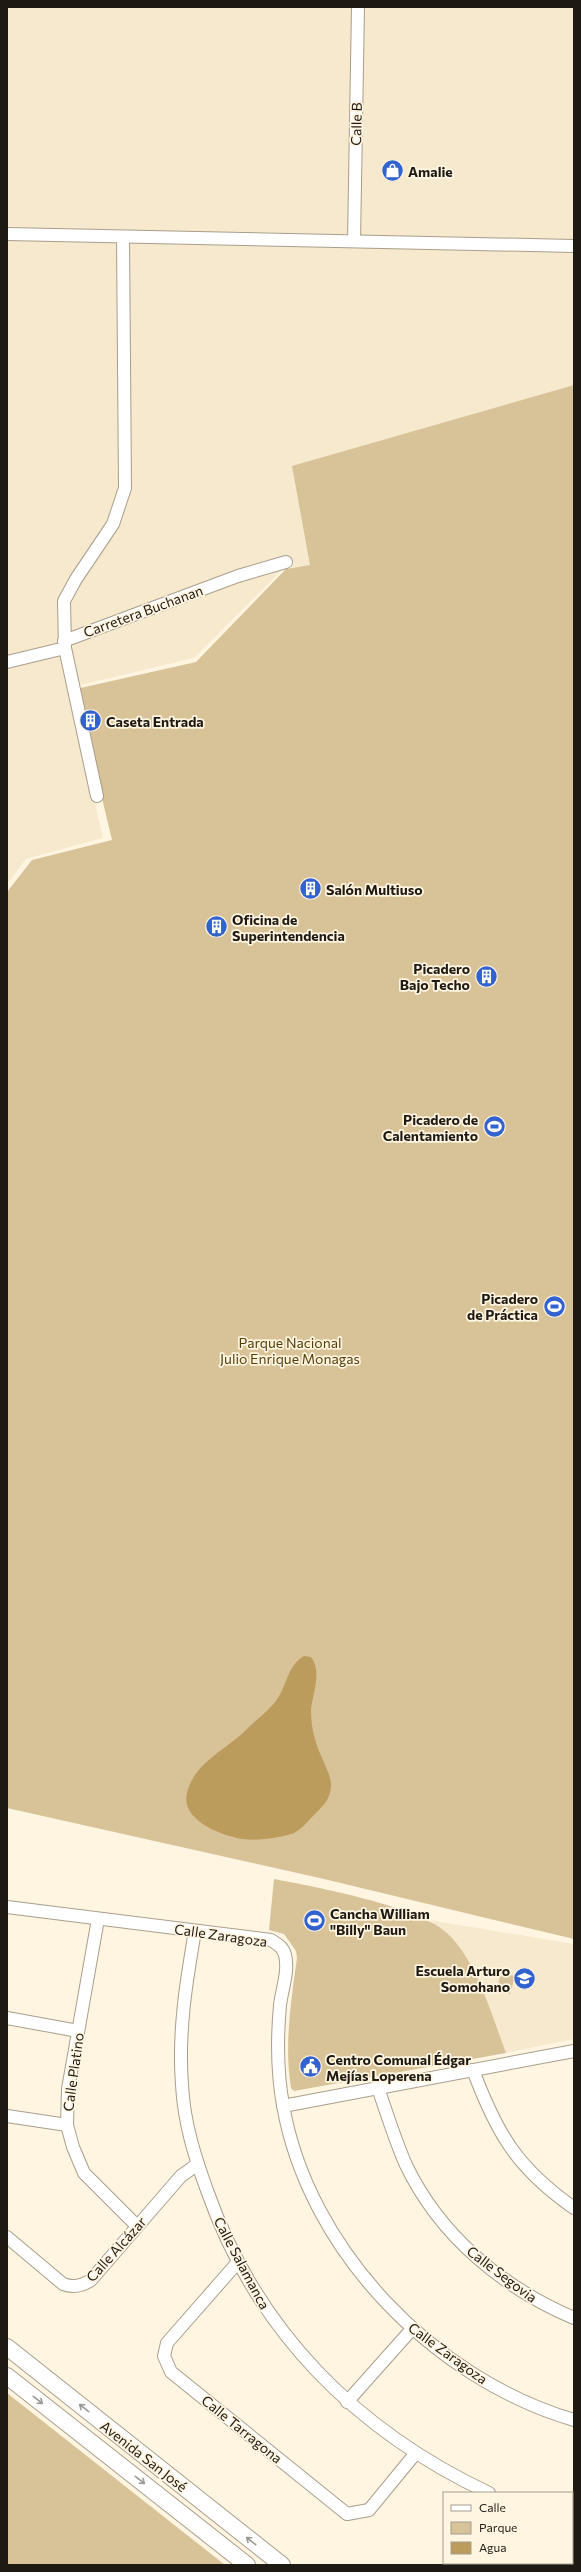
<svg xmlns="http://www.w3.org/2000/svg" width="581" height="2572" viewBox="0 0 581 2572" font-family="Commissioner,sans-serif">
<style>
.built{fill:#f7e9ce}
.green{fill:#d8c298}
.water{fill:#bc9c5d}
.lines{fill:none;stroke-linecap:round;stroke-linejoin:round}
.minor-casing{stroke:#a89e8c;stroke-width:14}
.major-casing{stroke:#a89e8c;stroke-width:18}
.minor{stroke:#fff;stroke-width:12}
.major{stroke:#fff;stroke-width:16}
.oneway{stroke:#9a9895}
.labels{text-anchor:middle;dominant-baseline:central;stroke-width:3.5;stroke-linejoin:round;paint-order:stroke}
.street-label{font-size:14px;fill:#1e1a13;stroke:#fff5e1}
.poi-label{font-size:14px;font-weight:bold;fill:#1e1a13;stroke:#fff5e1;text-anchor:start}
.park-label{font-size:14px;fill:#533d08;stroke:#fff5e1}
</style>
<rect width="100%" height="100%" fill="#fff5e1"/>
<g class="built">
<path d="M7,7H574V385L451,421L311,565L284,568L194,658L68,688L103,838L26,859L7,884Z"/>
<path d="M429,1920L574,1944V2039L506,2053L483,1993L447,1933Z"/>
</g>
<g class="green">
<path d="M574,385V1939L324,1879L7,1808V892L32,860L112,840L76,689L196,662L286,569L310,565L292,466Z"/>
<path d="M274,1879C316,1887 418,1906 447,1933C477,1961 492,2016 506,2053L294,2091L291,2088C284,2045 291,2001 297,1958L296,1951L284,1934L269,1930Z"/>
<path d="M501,1973L515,1976L510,1994L496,1991Z"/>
<path d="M7,2393L225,2565H7Z"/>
</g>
<path class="water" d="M304,1656L311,1657C322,1671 313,1693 311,1709C311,1719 312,1730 315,1739C318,1754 332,1773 331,1787C330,1800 322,1807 314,1815C308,1821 302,1829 294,1833C279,1838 259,1841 243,1839C222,1836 180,1820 187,1793C194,1762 228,1749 248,1728C257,1719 271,1709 278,1698C287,1684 288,1665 304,1656Z"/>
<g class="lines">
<defs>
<g id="minor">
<path d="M7,234L574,246"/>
<path d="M354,241L358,7"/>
<path d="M64,641L238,576L286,562"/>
<path d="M7,662L65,648"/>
<path d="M97,796L65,648L64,601L76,579L113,524L125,488L123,237"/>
<path d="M7,1907L271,1940C277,1944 283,1947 285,1955C289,1971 282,1989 280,2005C277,2038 277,2072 283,2105C308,2250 434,2379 574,2420"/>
<path d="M98,1919L68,2089L67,2125L73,2147L84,2173L137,2226"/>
<path d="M195,1931C186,1983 178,2032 182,2085C184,2123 195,2158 208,2193C257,2331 357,2431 489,2493"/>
<path d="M7,2018L78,2031"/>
<path d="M473,2070C497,2134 517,2168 574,2208"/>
<path d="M378,2088C387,2114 395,2140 406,2165C440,2236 503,2288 574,2318"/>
<path d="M283,2106L574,2051"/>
<path d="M7,2116L67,2125"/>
<path d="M7,2237L63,2284C73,2288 82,2286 91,2280L181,2176L198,2164"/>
<path d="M238,2262L167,2343L164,2356L171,2372L347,2514L369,2510L415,2454"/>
<path d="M347,2402L412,2329"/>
<path d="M572,2520L574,2521"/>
<path d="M450,2565L452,2563"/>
</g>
<g id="major">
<path d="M7,2347L282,2565"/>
<path d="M7,2376L247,2565"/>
</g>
</defs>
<use href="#minor" class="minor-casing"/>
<use href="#major" class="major-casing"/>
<use href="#minor" class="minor"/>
<use href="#major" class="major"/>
</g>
<defs><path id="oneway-shaft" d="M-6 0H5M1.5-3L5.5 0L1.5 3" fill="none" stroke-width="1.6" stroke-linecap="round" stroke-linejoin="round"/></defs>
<g class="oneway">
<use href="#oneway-shaft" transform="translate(38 2400) rotate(38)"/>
<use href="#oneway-shaft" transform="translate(84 2408) rotate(-142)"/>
<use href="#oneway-shaft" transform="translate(140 2480) rotate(38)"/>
<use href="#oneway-shaft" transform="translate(251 2541) rotate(-142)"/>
</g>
<defs>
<symbol id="shop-disc" viewBox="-11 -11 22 22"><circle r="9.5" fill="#3261d0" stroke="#fff5e1"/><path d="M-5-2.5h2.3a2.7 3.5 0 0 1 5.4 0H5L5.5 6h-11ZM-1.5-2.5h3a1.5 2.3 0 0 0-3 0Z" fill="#fff"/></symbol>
<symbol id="building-disc" viewBox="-11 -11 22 22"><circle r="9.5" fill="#3261d0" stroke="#fff5e1"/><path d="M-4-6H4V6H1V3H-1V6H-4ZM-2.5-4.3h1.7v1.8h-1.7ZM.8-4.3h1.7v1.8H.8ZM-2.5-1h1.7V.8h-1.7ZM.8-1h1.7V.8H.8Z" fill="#fff"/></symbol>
<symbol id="stadium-disc" viewBox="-11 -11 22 22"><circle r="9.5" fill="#3261d0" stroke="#fff5e1"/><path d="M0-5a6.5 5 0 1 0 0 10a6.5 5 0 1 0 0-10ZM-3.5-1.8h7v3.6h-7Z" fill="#fff"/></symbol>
<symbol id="school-disc" viewBox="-11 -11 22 22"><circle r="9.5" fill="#3261d0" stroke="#fff5e1"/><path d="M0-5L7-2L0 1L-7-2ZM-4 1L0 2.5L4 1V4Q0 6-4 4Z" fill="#fff"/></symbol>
<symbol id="civic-disc" viewBox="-11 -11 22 22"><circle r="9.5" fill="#3261d0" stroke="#fff5e1"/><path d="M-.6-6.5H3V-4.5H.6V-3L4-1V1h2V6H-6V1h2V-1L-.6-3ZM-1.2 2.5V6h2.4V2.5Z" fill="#fff"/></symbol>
</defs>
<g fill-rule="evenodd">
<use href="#shop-disc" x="380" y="158" width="25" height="25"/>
<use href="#building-disc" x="78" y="708" width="25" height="25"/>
<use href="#building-disc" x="298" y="876" width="25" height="25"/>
<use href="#building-disc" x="204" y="914" width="25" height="25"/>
<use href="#building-disc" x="474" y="964" width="25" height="25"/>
<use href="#stadium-disc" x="482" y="1114" width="25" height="25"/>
<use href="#stadium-disc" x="542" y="1294" width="25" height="25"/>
<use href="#stadium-disc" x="302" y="1908" width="25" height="25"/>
<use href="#school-disc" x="512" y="1966" width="25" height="25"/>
<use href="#civic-disc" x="298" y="2054" width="25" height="25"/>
</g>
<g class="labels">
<g class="street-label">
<text transform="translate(356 124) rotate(-89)">Calle B</text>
<text transform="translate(143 611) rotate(-20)">Carretera Buchanan</text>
<text transform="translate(221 1935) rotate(8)">Calle Zaragoza</text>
<text transform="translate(73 2072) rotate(-82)">Calle Platino</text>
<text transform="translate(116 2249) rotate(-48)">Calle Alcázar</text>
<text transform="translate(242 2263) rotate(62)">Calle Salamanca</text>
<text transform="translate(502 2274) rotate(37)">Calle Segovia</text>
<text transform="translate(448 2353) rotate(36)">Calle Zaragoza</text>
<text transform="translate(242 2429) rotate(39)">Calle Tarragona</text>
<text transform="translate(144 2456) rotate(38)">Avenida San José</text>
</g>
<g class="poi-label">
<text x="408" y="171">Amalie</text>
<text x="106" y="721">Caseta Entrada</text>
<text x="326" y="889">Salón Multiuso</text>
<text x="232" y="919">Oficina de<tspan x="232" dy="16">Superintendencia</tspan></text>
<text x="470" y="968" text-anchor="end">Picadero<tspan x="470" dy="16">Bajo Techo</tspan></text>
<text x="478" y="1119" text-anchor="end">Picadero de<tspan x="478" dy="16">Calentamiento</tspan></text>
<text x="538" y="1298" text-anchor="end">Picadero<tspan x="538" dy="16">de Práctica</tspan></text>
<text x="330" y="1913">Cancha William<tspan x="330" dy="16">"Billy" Baun</tspan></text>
<text x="510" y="1970" text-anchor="end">Escuela Arturo<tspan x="510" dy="16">Somohano</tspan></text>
<text x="326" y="2059">Centro Comunal Édgar<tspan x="326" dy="16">Mejías Loperena</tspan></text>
</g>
<g class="park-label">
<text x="290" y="1342">Parque Nacional<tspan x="290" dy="16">Julio Enrique Monagas</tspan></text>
</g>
</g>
<rect width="581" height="2572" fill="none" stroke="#1e1a13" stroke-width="16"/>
<rect x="443" y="2492" width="130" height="72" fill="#fff5e1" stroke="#a59d8f"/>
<rect x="451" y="2505" width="20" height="6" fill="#ffffff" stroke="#a59d8f"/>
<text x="479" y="2512" font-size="12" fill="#1e1a13">Calle</text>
<rect x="451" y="2522" width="20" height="12" fill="#d8c298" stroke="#a59d8f"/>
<text x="479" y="2532" font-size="12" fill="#1e1a13">Parque</text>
<rect x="451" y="2542" width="20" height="12" fill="#bc9c5d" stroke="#a59d8f"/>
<text x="479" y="2552" font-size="12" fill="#1e1a13">Agua</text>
</svg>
